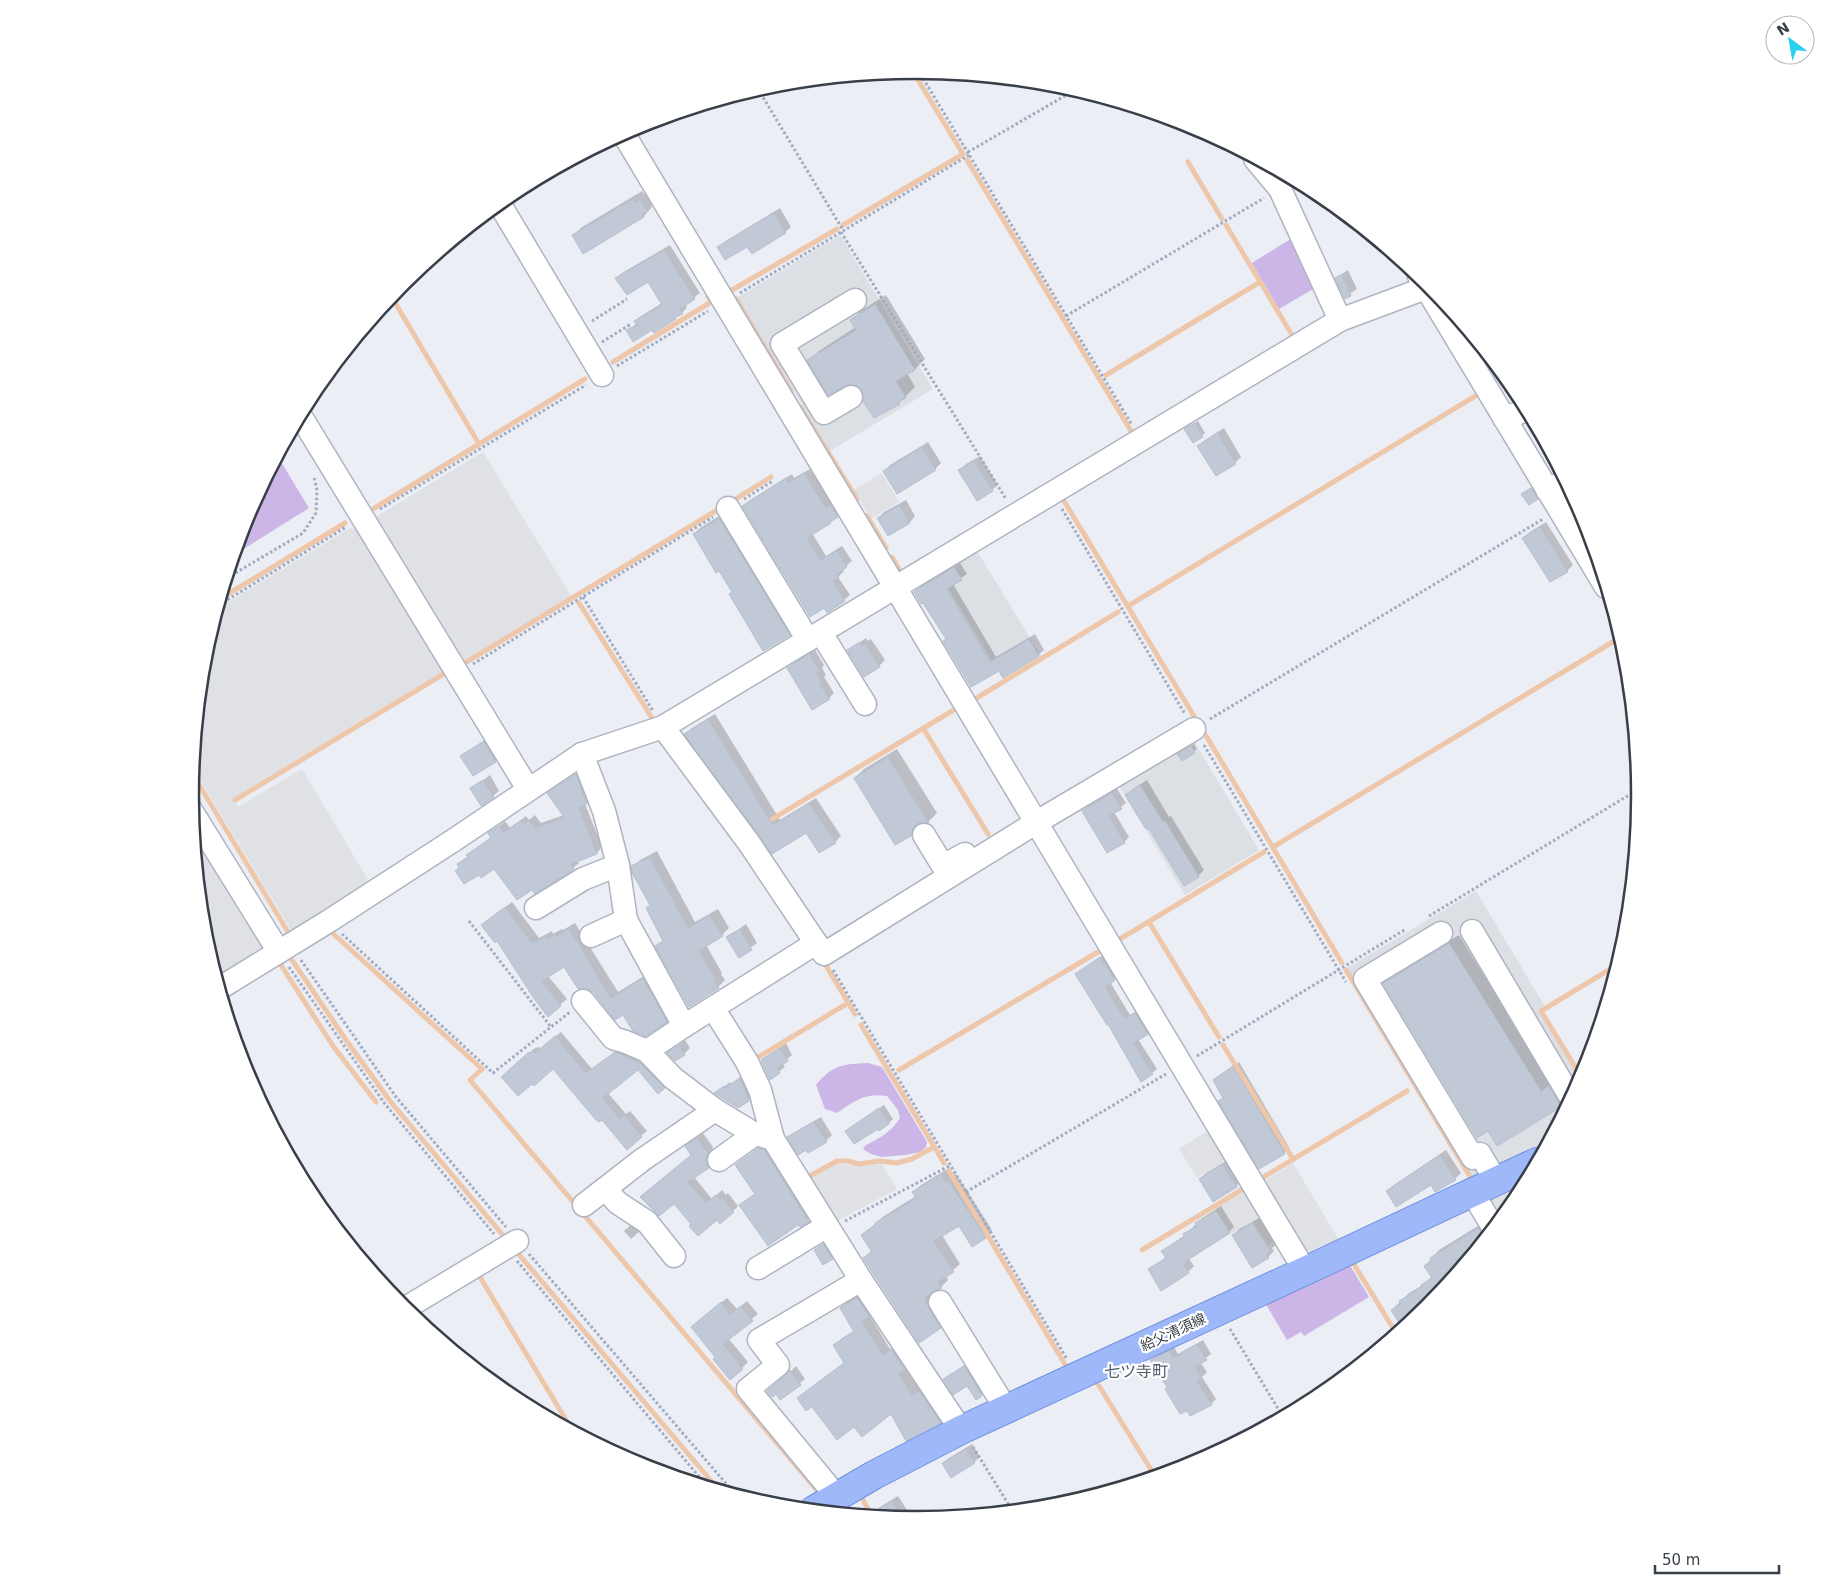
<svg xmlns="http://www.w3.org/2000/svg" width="1830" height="1590" viewBox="0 0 1830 1590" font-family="'DejaVu Sans','Noto Sans JP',sans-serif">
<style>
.industrial{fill:#dce0e5}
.green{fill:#ccb6e7}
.parking{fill:#dfe1e4}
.shadow{fill:#0003}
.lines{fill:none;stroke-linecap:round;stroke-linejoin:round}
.stream{stroke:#eec7ab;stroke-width:5}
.building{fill:#c1c9d6;stroke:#b4bfd0}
.minor-casing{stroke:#aeb4c0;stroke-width:25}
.major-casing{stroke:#6f90df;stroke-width:30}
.path{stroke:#a0abc1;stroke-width:3;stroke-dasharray:2.5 2.5;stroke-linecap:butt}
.minor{stroke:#fff;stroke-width:22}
.major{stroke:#9fb8fa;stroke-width:28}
.labels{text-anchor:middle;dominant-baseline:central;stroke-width:4.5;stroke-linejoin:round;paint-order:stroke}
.street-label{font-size:14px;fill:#393f49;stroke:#fff}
.quarter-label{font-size:16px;fill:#515b6b;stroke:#fff}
.rim{fill:none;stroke:#393f49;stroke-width:2.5}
</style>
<rect width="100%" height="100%" fill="#ebeef5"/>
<g class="industrial">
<path d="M840,235L933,389L830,451L737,298Z"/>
<path d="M974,546L1041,656L1003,679L937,569Z"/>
<path d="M1191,736L1259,850L1185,895L1116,781Z"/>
<path d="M1476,891L1544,1005L1538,1010L1581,1080L1545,1148L1474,1180L1347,968Z"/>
</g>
<g class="green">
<path d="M1297,235L1320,285L1279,309L1252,263Z"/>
<path d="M278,457L309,508L234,555L245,517Z"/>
<path d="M868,1063L882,1067L927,1142L926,1147L920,1152L905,1155L882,1157L871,1154L863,1149L866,1145C880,1138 891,1132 900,1118L898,1110L887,1096C865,1093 855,1101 837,1113L825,1109L816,1085C832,1065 843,1064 868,1063Z"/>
<path d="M1348,1262L1369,1297L1304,1336L1301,1332L1287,1340L1264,1301Z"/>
</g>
<g class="parking">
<path d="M483,452L571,596L458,664L373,525L376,517Z"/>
<path d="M882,473L899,502L871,519L854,490Z"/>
<path d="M350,528L360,530L447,669L233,798L238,807L302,769L371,885L293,933L193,768L204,653L217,609Z"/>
<path d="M193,824L267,945L216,976L204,936Z"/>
<path d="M1209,1130L1227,1159L1197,1178L1179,1149Z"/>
<path d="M1293,1163L1342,1245L1316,1257L1308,1254L1264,1181Z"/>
<path d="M836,1164L858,1166L882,1164L897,1189L832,1224L806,1181Z"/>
<path d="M1527,1180L1518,1198L1499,1220L1486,1198Z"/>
<path d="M1245,1191L1276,1240L1268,1245L1252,1221L1231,1234L1215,1209Z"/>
</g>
<g class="shadow">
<path d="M642,191L644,194L649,191L655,202L651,206L652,207L644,216L583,252L573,236L582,227Z"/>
<path d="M780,208L791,227L785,232L748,245L718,248L724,242Z"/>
<path d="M670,245L700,293L685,304L687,307L682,313L654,331L653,328L628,331L637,323L636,321L641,316L662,303L648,280L617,278L622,273Z"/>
<path d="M1348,270L1357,289L1345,297L1336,278Z"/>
<path d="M886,295L925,359L915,369L907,373L915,387L899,403L864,390L858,385L809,361L819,351L856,327L852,320L862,310Z"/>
<path d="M1198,421L1205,433L1193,442L1188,427Z"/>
<path d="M1224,428L1241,457L1235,463L1216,474L1199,446L1205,440Z"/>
<path d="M928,442L941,463L935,469L885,471L890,465Z"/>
<path d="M980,456L998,485L992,490L960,470L966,464Z"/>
<path d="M810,469L832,503L836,500L842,510L830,522L812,533L826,556L842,546L852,561L842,569L844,571L838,577L850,595L844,600L744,506L749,501L792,474L794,478Z"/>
<path d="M1534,486L1540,496L1537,498L1526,491Z"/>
<path d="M906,500L915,516L910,522L889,535L879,518L884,512Z"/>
<path d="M724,513L795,629L789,634L733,592L694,534L700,528Z"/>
<path d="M1546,522L1573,565L1567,571L1524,538L1530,532Z"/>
<path d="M960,563L967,574L953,584L996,657L1035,634L1044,650L1038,655L1000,670L947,639L924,601L915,592L921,586Z"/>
<path d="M866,638L868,641L871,639L885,660L879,666L849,650Z"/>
<path d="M815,650L824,665L822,668L826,675L824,677L834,693L829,698L788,668L794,663Z"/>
<path d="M715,714L780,820L816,798L841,836L835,842L819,851L806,832L772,852L686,734L692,728Z"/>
<path d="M489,737L500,756L495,761L462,756Z"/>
<path d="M1194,744L1197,749L1182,759L1181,752Z"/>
<path d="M897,749L937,813L928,822H920V825L910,835L855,778L864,769Z"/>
<path d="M582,770L592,797L585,804L602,847L597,853L577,860L579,863L573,868L532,888L494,868L479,873L460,867L459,865L469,856L468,855L492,837L490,833L505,821L510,828L526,816L529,820L535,815L541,823L564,815L549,793Z"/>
<path d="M490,775L499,791L493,796L472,788Z"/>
<path d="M1147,780L1169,817L1171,816L1204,870L1198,876L1149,827L1127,795L1133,789Z"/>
<path d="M1117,789L1126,803L1114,812L1129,837L1124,842L1083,811L1088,806Z"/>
<path d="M657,851L695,922L718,909L729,928L722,935L706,945L722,973L721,974L725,980L718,987L657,946L664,939L647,908L651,904L633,867L640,860Z"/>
<path d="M512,902L539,938L552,931L553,934L562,929L563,930L575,923L618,992L649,973L672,1015L666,1021L624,1013L594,992L564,965L548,976L567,999L548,1015L489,919Z"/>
<path d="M746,924L757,943L739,956L728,937Z"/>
<path d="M1459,935L1550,1083L1570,1097L1561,1106L1498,1144L1385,984L1394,975Z"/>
<path d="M1105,954L1118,974L1110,982L1130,1015L1140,1009L1152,1029L1138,1039L1157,1069L1152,1073L1082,970Z"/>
<path d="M561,1032L592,1069L621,1048L645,1057L669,1082L664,1088L638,1068L607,1092L626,1114L630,1111L647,1131L641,1136L602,1118L553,1068L508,1072L535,1048L539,1047L540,1049Z"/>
<path d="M685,1040L690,1048L684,1054L669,1053Z"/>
<path d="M786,1043L792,1055L782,1063L785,1067L770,1078L762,1060Z"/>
<path d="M1239,1062L1289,1147L1284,1153L1220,1101L1224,1097L1214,1081Z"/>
<path d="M746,1073L754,1094L748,1100L716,1093L730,1082L731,1084Z"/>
<path d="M884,1105L893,1119L889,1123L879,1129L878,1127L847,1131Z"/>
<path d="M821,1117L832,1135L826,1141L789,1138L795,1132Z"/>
<path d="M703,1133L713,1147L711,1155L714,1161L694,1177L712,1199L722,1190L726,1195L728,1193L738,1206L733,1211L717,1218L693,1224L674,1202L692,1154L687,1146Z"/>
<path d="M764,1144L813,1215L800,1225L741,1205L756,1193L737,1165Z"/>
<path d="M1446,1150L1461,1173L1455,1179L1388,1191L1394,1185Z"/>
<path d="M1229,1159L1242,1180L1236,1186L1200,1179L1206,1173Z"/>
<path d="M949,1168L953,1175L956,1174L992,1230L985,1237L959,1224L942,1235L960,1264L946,1276L948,1280L941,1287L932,1290L936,1301L947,1320L940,1327L864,1258L872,1250L863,1235L884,1216L916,1196L914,1192L921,1185Z"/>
<path d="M1221,1206L1234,1227L1229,1232L1189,1259L1194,1266L1188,1272L1149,1270L1166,1257L1163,1251L1169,1246L1185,1235L1202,1218Z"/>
<path d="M1259,1218L1276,1245L1272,1248L1274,1251L1268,1257L1234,1235L1239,1229Z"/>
<path d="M1486,1221L1493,1229L1431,1303L1392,1310L1409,1293L1423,1285L1432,1276L1425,1266L1439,1250Z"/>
<path d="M632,1224L641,1230L631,1239L624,1231Z"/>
<path d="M829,1239L838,1253L832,1258L815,1250Z"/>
<path d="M864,1292L876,1309L870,1316L890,1349L899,1343L906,1367L920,1388L926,1385L947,1415L940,1422L891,1413L855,1425L806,1392L845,1362L835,1345L842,1338L854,1331L841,1308L848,1301Z"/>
<path d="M727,1298L737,1309L747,1301L758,1314L728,1338L748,1362L742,1368L717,1357L698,1321Z"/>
<path d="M1203,1340L1211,1354L1200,1362L1207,1372L1202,1377L1216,1399L1211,1404L1191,1415L1168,1387L1152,1360L1157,1355L1174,1347L1178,1354Z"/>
<path d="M968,1363L986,1391L976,1398L968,1384L944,1379Z"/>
<path d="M796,1366L805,1379L781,1399L789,1373Z"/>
<path d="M972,1444L980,1457L974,1462L943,1464L949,1458Z"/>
<path d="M898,1496L909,1513L907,1515L910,1520L876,1516L874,1513L880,1507Z"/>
</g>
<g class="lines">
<g class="stream">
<path d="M967,160L1134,436"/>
<path d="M1188,162L1222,219"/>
<path d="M843,225L963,154L912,70"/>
<path d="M1226,225L1295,340"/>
<path d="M732,290L837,229"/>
<path d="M391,296L479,444"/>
<path d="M736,299L791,391"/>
<path d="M613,362L711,302L708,296"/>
<path d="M1106,375L1260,282"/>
<path d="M801,408L857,499"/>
<path d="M1061,496L1197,721"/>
<path d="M729,503L771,477"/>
<path d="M373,509L585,379"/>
<path d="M867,516L886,548"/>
<path d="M892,557L901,573L904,571"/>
<path d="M220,599L345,523"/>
<path d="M579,603L654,721"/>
<path d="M1128,606L1482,392"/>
<path d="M460,666L722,507"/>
<path d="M975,699L1118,612"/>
<path d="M923,728L988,834"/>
<path d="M1202,729L1342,963"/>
<path d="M192,773L288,932"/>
<path d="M190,792L198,805"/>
<path d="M235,800L447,672"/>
<path d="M749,833L957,708"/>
<path d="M1273,847L1621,637"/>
<path d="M1149,922L1219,1037"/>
<path d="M328,929L482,1069L470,1080L820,1494"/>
<path d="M1120,939L1264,852"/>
<path d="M290,957L346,1040L390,1101L507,1240"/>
<path d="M822,959L855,1014"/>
<path d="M279,962L333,1046L376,1102"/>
<path d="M1346,970L1472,1180"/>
<path d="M861,1025L944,1163"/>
<path d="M1223,1045L1293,1159"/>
<path d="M752,1061L848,1003"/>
<path d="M899,1070L1103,949"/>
<path d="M1582,1078L1541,1011L1617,965"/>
<path d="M949,1171L1069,1371"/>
<path d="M806,1178L837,1161H848L859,1164L880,1161L897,1163L912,1159L934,1147"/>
<path d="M1262,1178L1407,1091"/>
<path d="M1142,1250L1243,1189"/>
<path d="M516,1251L718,1489"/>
<path d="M1352,1261L1396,1333"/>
<path d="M477,1272L572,1430"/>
<path d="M1091,1383L1096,1381L1155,1476"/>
<path d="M858,1496L860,1495L872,1516"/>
</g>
</g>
<g class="building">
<path d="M633,199L635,202L640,199L647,211L642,214L644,217L583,254L572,235Z"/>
<path d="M774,213L786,233L752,254L747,247L725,260L717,247Z"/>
<path d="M664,250L695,299L680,309L683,314L675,317L676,319L654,333L652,330L633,342L626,330L637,325L634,321L662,305L648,282L627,295L615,278Z"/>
<path d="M1342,274L1351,296L1345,299L1335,278Z"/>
<path d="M875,304L915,370L896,381L906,398L898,402L900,404L874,418L863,401L862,391L858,386L849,384L828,395L807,360L856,330L850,320Z"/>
<path d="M1195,423L1203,437L1193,443L1184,429Z"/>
<path d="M1218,433L1236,464L1216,476L1197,446Z"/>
<path d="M922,447L936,470L897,494L883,471Z"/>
<path d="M974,461L993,491L977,501L958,470Z"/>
<path d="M804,473L826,508L830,505L838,517L830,522L831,523L807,538L821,560L837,550L847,567L837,574L839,577L833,581L845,601L827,613L824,608L810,617L742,506L786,478L788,483Z"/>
<path d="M1531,488L1538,499L1529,505L1521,494Z"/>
<path d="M899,505L910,523L888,536L877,518Z"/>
<path d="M719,518L790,635L763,651L729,594L732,592L719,571L716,573L693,534Z"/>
<path d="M1540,527L1568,572L1550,582L1522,538Z"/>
<path d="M954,567L962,580L947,589L990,662L1029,639L1039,656L1003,678L999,671L971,687L943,641L946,639L923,603L921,604L914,592Z"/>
<path d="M860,642L862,646L865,644L880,667L864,677L847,650Z"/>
<path d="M809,654L820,671L817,673L821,681L819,683L830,699L812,710L787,668Z"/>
<path d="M708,719L773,825L809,803L836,843L819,853L806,833L772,854L684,734Z"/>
<path d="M484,741L496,762L473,776L460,756Z"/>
<path d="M1191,746L1195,753L1182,761L1177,754Z"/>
<path d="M888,757L929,823L923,822L917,824L912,829L911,836L895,845L854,778Z"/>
<path d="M576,774L587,804L579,807L597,854L571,864L574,869L535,894L532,890L517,900L494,869L481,878L479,875L464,884L455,871L459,868L457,864L468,857L466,855L491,838L488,833L499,826L503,833L520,821L523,824L529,820L535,828L564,817L547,793Z"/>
<path d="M483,780L494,797L481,806L470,788Z"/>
<path d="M1140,785L1163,822L1165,821L1199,877L1184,886L1149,829H1146L1125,795Z"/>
<path d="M1112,793L1122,809L1109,816L1125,843L1107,853L1082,811Z"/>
<path d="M650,857L688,928L710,915L723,936L699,951L716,980L715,982L719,988L689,1007L655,946L663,941L646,908L650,905L632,873L631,866Z"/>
<path d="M505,907L532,943L545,937L547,939L556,934L557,936L569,928L611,998L643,978L667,1022L646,1036L633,1031L623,1015L615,1020L593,992L587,989H578L564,967L542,981L561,1006L548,1017L533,997L497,941L495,943L481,925Z"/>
<path d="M740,929L752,950L739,958L726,937Z"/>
<path d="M1449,943L1541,1091L1549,1086L1561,1107L1497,1146L1488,1131L1477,1138L1383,983Z"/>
<path d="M1100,957L1115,980L1105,987L1125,1019L1135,1013L1148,1034L1134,1043L1153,1074L1141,1082L1108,1024L1107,1025L1075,974Z"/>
<path d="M555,1036L586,1073L615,1052L639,1062L665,1088L658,1094L638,1070L603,1098L620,1119L624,1115L642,1137L627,1150L602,1120L599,1122L596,1120L553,1069L534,1086L532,1084L518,1096L501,1077L529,1052L530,1053L533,1051L535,1053Z"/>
<path d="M679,1045L685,1055L675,1061L667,1053Z"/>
<path d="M780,1048L788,1061L777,1068L780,1073L770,1080L761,1060Z"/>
<path d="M1233,1066L1285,1154L1259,1169L1218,1101L1223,1098L1213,1080Z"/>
<path d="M740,1078L749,1101L738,1108L714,1093L724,1086L725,1088Z"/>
<path d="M879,1108L889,1124L879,1131L878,1129L854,1144L845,1131Z"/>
<path d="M814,1122L827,1142L808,1153L806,1150L798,1155L787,1137Z"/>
<path d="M697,1138L708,1153L706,1161L709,1168L688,1182L706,1203L716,1195L720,1199L722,1198L734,1212L720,1224L717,1220L698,1236L689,1226L691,1224L674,1204L659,1216L640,1197L691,1155L685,1146Z"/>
<path d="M758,1148L764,1150L809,1222L800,1227L798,1225L768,1246L739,1205L755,1194L735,1165Z"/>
<path d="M1440,1155L1456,1180L1435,1192L1431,1185L1396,1207L1386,1191Z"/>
<path d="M1222,1164L1237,1187L1213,1202L1199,1179Z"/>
<path d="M941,1174L946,1182L948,1180L986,1238L972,1247L959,1226L934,1241L954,1272L938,1282L942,1288L933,1291L925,1299L929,1309L941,1328L919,1343L863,1258L872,1252L861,1235L876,1224L875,1223L916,1198L912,1192Z"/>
<path d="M1216,1211L1230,1233L1186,1261L1187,1262L1183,1264L1189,1273L1161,1291L1148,1269L1166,1258L1161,1251L1185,1237L1183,1234L1197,1226L1195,1223Z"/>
<path d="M1252,1223L1271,1252L1266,1254L1269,1258L1252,1268L1232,1235Z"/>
<path d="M1478,1228L1485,1237L1429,1306L1400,1324L1391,1310L1401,1304L1399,1301L1422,1287L1421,1285L1432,1278L1424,1266L1431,1261L1430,1258Z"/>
<path d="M823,1244L833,1259L823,1265L814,1250Z"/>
<path d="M857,1298L870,1317L862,1322L883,1355L891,1349L905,1370L899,1374L912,1395L919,1391L941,1423L906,1441L891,1414L862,1437L854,1427L837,1440L812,1407L806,1411L797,1398L844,1363L833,1345L854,1332L840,1308Z"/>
<path d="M721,1302L730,1314L741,1306L753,1321L723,1344L743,1369L730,1380L713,1359L715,1357L691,1327Z"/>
<path d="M1197,1344L1207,1360L1195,1367L1202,1378L1197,1381L1212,1405L1190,1416L1187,1411L1180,1414L1165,1389L1167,1387L1150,1360L1169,1351L1173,1358Z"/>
<path d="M964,1366L982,1396L976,1400L967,1386L953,1395L943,1379Z"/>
<path d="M790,1370L801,1385L780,1400L776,1394L772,1397L767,1391L786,1375Z"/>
<path d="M966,1449L975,1463L951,1478L942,1463Z"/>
<path d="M892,1501L903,1519L869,1515Z"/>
</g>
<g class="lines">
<defs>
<g id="minor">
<path d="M623,133L1305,1271"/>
<path d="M1255,159L1280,189L1340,320"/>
<path d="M499,203L602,375"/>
<path d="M1419,276L1606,587"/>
<path d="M851,397L824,413L782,344L855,300"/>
<path d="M300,415L528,789"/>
<path d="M1504,418L1527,410"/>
<path d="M1547,490L1566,481"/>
<path d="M728,508L808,640"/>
<path d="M821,633L865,704"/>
<path d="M663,727L749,843L816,943"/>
<path d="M582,754L604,811L618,865L626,920L684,1026"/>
<path d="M191,810L279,952"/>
<path d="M924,835L943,866L965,854"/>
<path d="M536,908L583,879L618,865"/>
<path d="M1472,931L1571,1098"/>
<path d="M1441,933L1365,979L1473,1158L1480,1154L1496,1181"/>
<path d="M591,936L626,920"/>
<path d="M220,988L329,921L454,840L582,754L663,727L1340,320L1431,286"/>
<path d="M583,1001L613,1038L626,1042L647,1051L673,1078L715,1110L753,1133L773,1139L861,1280L961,1430"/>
<path d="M713,1008L747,1062L760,1090L773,1139"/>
<path d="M647,1051L684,1026L816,943L824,954L1037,822L1194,729"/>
<path d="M719,1160L752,1136L753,1133"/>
<path d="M605,1189L618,1203L647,1222L674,1256"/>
<path d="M1472,1192L1493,1227"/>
<path d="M584,1205L642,1160L715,1110"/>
<path d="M758,1268L827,1226"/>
<path d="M940,1302L1006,1409"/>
<path d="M404,1309L517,1241"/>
<path d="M837,1497L748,1389L778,1365L759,1340L861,1280"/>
</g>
<path id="major" d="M814,1510L874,1475L961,1430L1305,1271L1537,1162"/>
</defs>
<use href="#minor" class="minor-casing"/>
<use href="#major" class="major-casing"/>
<g class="path">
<path d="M918,70L1132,425"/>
<path d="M758,89L843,230"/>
<path d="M968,152L1075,90"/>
<path d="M841,232L1006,499"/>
<path d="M740,293L969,155"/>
<path d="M1066,316L1264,198"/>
<path d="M592,321L627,299"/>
<path d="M602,342L631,324"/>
<path d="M617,366L708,311"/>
<path d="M744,499L773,481"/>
<path d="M380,509L586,385"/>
<path d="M1062,509L1185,714"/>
<path d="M227,578L303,533L316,513L317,490L314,477"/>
<path d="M583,597L653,711"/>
<path d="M219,605L346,527"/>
<path d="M473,664L713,517"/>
<path d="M1210,719L1543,519"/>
<path d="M1204,745L1346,982"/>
<path d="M191,781L199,793"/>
<path d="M1429,916L1639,789"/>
<path d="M469,921L551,1027"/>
<path d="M342,934L493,1073L570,1012"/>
<path d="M301,960L396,1097L506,1227"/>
<path d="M289,967L385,1104L494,1234"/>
<path d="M833,970L1067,1359"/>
<path d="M1197,1056L1406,929"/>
<path d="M966,1192L1166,1074"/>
<path d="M845,1221L951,1165"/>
<path d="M529,1254L735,1494"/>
<path d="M517,1261L707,1486"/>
<path d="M1230,1329L1283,1417"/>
<path d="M973,1447L1012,1510"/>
</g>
<use href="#minor" class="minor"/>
<use href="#major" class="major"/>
</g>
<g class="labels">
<g class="street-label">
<text transform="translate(1173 1332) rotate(-25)">給父清須線</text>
</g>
<g class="quarter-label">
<text x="1136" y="1371">七ツ寺町</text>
</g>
</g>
<path d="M0 0H1830V1590H0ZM199 795a716 716 0 1 1 1432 0a716 716 0 1 1-1432 0Z" fill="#fff" fill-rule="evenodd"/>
<path class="rim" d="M199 795a716 716 0 1 1 1432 0a716 716 0 1 1-1432 0Z"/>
<g transform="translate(1790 40) rotate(328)"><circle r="24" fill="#ffffff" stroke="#b0b2b6"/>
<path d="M0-4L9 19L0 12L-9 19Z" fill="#27d0f0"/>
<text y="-8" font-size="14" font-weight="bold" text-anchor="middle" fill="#393f49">N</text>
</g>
<path d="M1655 1565v8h124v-8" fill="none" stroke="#393f49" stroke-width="2.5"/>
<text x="1662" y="1565" font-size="15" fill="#393f49" stroke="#ffffff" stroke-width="4" paint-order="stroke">50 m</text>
</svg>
